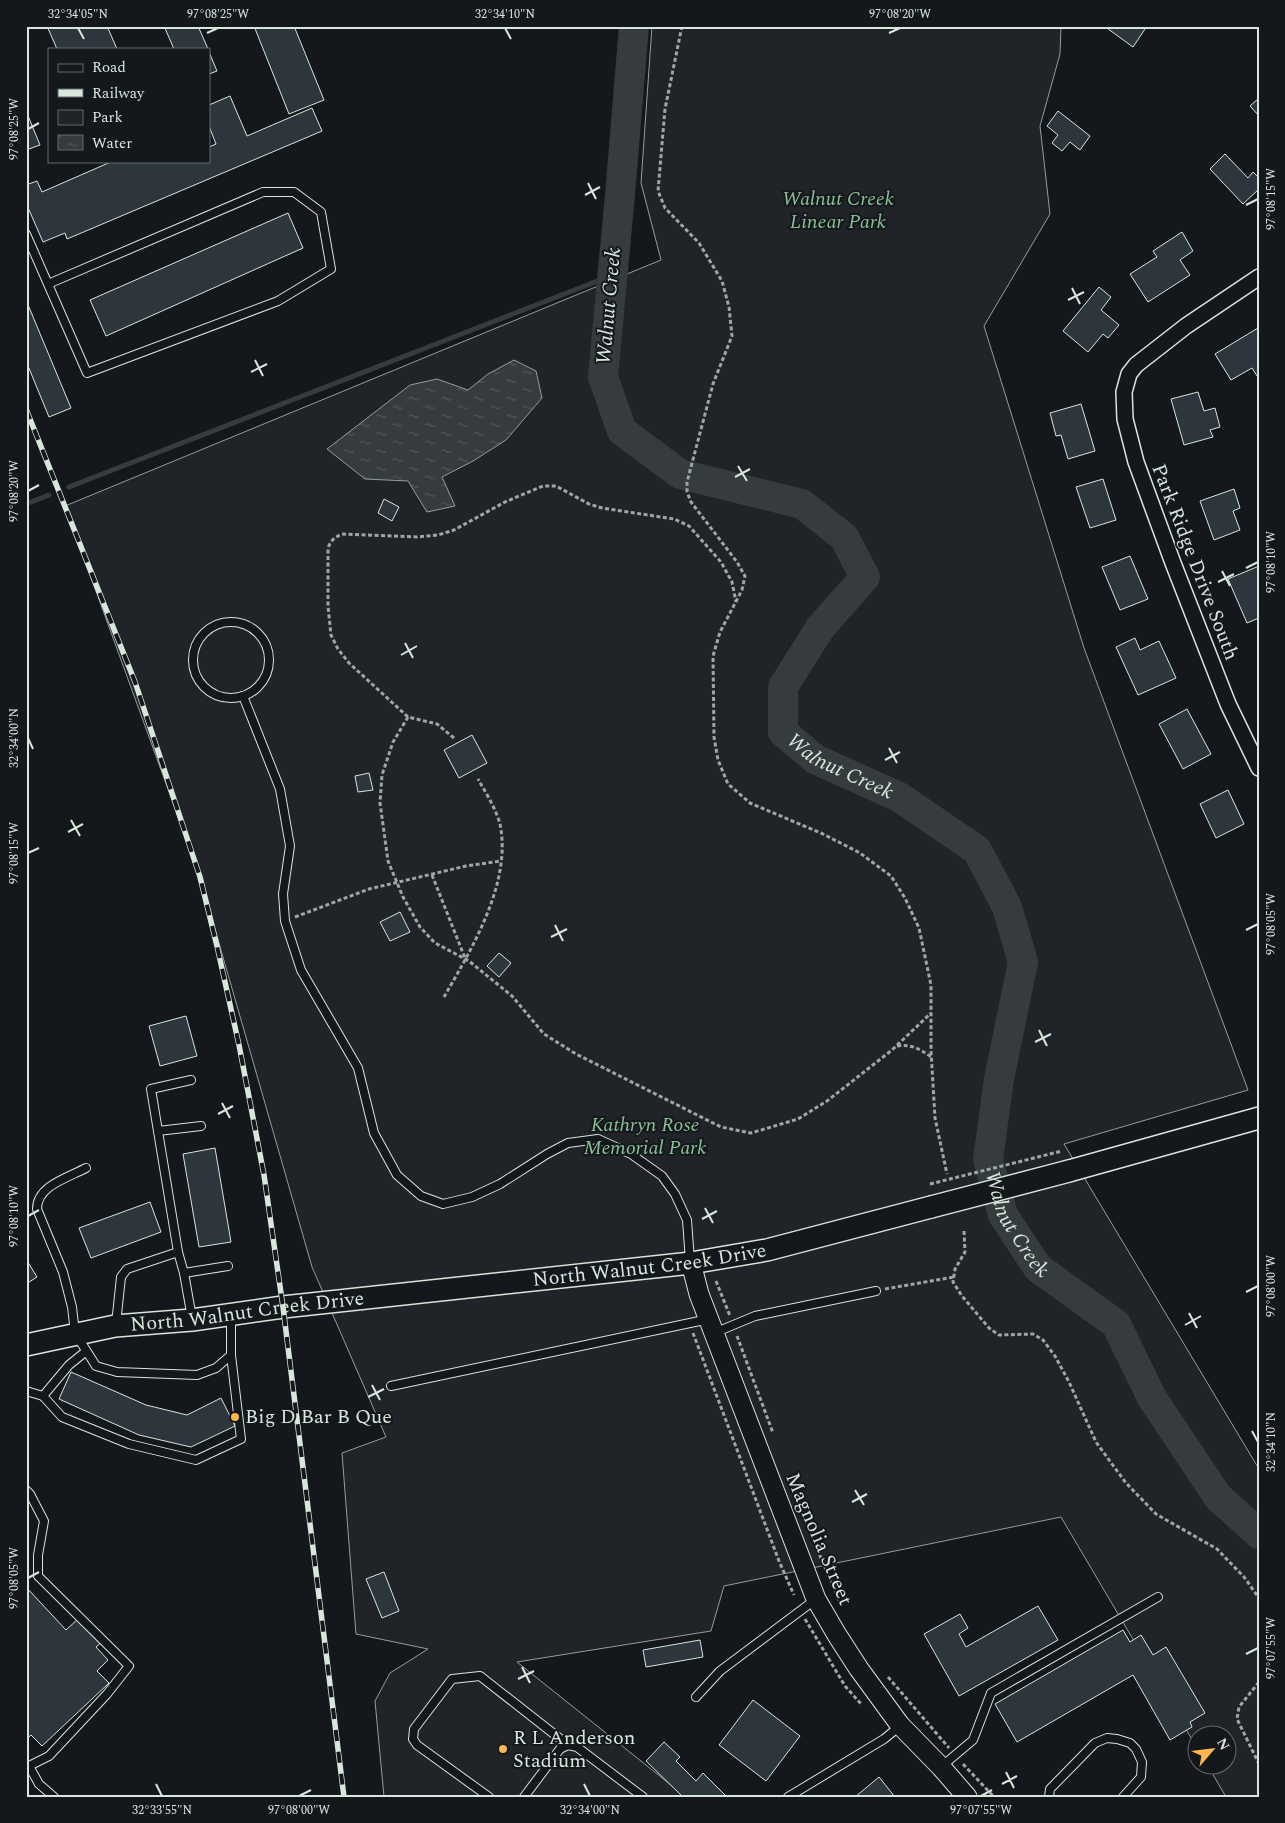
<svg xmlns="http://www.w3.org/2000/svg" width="1285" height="1823" viewBox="0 0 1285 1823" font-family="Spectral,serif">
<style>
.park{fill:#202428;stroke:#939e99}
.water{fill:url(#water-ripples);stroke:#939e99}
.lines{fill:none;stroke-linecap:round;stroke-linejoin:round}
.stream{stroke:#363b3e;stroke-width:5}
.river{stroke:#363b3e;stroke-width:30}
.building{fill:#2c363c;stroke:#d8e6dc}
.service-casing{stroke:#d8e6dc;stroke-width:10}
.minor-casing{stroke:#d8e6dc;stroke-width:18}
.tertiary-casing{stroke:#d8e6dc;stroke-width:21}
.secondary-casing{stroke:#d8e6dc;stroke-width:24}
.path{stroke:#9da8a2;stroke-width:3;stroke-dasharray:4 2.5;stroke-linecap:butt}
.service{stroke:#14181c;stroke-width:8}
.minor{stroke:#14181c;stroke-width:15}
.tertiary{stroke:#14181c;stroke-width:19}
.secondary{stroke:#14181c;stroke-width:21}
.rail-casing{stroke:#d8e6dc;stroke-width:5.5}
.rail{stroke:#14181c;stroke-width:4;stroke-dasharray:11;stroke-linecap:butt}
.secondary-bridge-casing{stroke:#d8e6dc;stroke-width:24;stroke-linecap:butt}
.path-bridge{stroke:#9da8a2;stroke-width:3;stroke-dasharray:4 2.5;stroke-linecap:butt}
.secondary-bridge{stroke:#14181c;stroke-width:21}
.ticks{fill:none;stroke:#d8e6dc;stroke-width:2}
.poi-dot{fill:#ffb74d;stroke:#14181c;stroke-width:2}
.labels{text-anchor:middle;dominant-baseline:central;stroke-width:4;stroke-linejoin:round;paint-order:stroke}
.park-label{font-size:20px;font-style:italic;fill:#8ac095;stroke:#14181c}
.street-label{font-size:20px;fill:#d8e6dc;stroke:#14181c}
.poi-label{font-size:20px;fill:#d8e6dc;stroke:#14181c;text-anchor:start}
.water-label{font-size:21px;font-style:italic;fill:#d8e6dc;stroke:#14181c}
.neatline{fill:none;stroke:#d8e6dc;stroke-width:2}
.ticks-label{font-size:12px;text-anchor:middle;fill:#d8e6dc}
</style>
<defs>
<pattern id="water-ripples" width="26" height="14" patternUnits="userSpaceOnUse" patternTransform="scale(1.25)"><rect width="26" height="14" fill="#363b3e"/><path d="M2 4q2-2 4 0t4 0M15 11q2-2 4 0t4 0" fill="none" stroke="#525759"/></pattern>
</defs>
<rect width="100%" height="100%" fill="#14181c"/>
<path class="park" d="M652,26H1061L1060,54L1040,126L1050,214L984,326L1084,648L1248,1090L1064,1144L1259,1469V1797H1226L1208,1766H1228V1736H1198L1197,1748L1061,1517L724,1586L711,1631L517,1662L686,1797H384L375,1701L390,1673L428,1649L356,1634L342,1453L386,1437L312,1267L200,877L65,506L661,260L641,183Z"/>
<path class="water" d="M514,360L536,371L542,398L506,440L473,461L442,477L455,506L427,512L408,481L365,479L327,449L410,385L437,379L468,390L488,374Z"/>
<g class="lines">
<g class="stream">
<path d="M69,487L613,275"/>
<path d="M26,504L49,495"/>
</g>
<path class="river" id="s1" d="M634,26L620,195L603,377L622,431L680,474L802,504L844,537L865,577L820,628L783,687V732L815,759L899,797L977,850L1007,907L1023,962L999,1079L988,1159L1003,1215L1038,1268L1116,1324L1152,1398L1218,1497L1259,1534"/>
</g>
<g class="building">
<path d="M47,26H107L117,49H57Z"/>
<path d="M164,26H198L208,49H174Z"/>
<path d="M254,26H294L324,100L289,114Z"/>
<path d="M1104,26H1147L1133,47Z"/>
<path d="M209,52L217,71L209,74Z"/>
<path d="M230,96L247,136L312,108L322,131L67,239L65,233L43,242L26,203V185L37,181L42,192L113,161H209V147L216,144L209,126V105Z"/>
<path d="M1259,98V116L1250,106Z"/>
<path d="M26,111L40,145L26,150Z"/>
<path d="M1058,111L1090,136L1080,150L1070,142L1062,151L1052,143L1058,135L1047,126Z"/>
<path d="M1225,154L1248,178L1253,172L1259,178V189L1243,204L1210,169Z"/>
<path d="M288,213L303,248L106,336L90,300Z"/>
<path d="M1182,232L1193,251L1180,260L1190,275L1148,302L1130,274L1157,257L1153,251Z"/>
<path d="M1099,287L1111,297L1101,310L1119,325L1108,338L1103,334L1088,352L1063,331Z"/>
<path d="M26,300L71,408L49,417L26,361Z"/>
<path d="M1258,328L1259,379L1252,368L1231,380L1215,354Z"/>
<path d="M1198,392L1204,411L1215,408L1220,427L1210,430L1213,437L1184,445L1171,399Z"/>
<path d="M1081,404L1095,451L1068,459L1061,435L1056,436L1050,413Z"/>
<path d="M1103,479L1116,520L1090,528L1076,487Z"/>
<path d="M1234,489L1240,508L1233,511L1240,530L1214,540L1200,501Z"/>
<path d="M384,499L399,507L392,521L378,513Z"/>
<path d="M1130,556L1148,599L1120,610L1102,567Z"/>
<path d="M1259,566V618L1247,623L1228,579Z"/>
<path d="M1135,638L1140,650L1159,641L1176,678L1138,695L1116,647Z"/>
<path d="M1187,709L1211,754L1183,769L1159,724Z"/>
<path d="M472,735L487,763L459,778L444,750Z"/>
<path d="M369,773L373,790L358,792L355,776Z"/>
<path d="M1228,790L1244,824L1216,838L1200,804Z"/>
<path d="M400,912L410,932L390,941L380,922Z"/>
<path d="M499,953L511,963L499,977L487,966Z"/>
<path d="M186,1016L197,1056L160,1066L149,1026Z"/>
<path d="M215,1148L231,1242L199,1247L183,1154Z"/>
<path d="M150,1202L161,1232L91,1258L79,1228Z"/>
<path d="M26,1259L37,1277L26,1284Z"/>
<path d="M71,1372L146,1405L187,1415L221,1398L235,1426L191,1447L139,1435L59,1399Z"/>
<path d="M384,1572L399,1611L382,1618L366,1579Z"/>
<path d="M26,1587L66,1630L79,1618L102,1642L96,1647L108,1660L97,1671L109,1683L42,1746L31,1735L29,1737L26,1734Z"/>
<path d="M1038,1606L1058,1640L959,1696L924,1634L960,1614L968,1628L959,1634L966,1647Z"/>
<path d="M1123,1630L1130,1642L1141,1635L1153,1655L1166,1647L1205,1713L1190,1722L1192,1727L1170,1740L1133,1675L1017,1742L995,1704Z"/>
<path d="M700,1640L703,1657L646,1667L643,1650Z"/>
<path d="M753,1700L800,1736L766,1781L719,1745Z"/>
<path d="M664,1742L680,1757L676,1761L696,1781L703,1773L727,1797H683L646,1761Z"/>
<path d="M879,1777L895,1797H855Z"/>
</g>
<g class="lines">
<defs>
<g id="service">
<path d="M26,234L87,373L278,301L331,269L321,212L294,192H263L48,284"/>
<circle cx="231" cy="660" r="38"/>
<path d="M243,696L280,789L290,846L283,894L285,921L301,970L358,1068L374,1133L397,1175L421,1196L443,1204L472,1197L500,1184L547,1154L568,1143L598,1139L631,1154L662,1176L675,1194L687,1220L690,1261"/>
<path d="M191,1080L151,1089L178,1252L184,1273L192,1318"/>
<path d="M158,1131L201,1126"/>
<path d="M86,1168C67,1178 37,1186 37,1209L63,1272L72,1307L75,1333L96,1366L117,1372L197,1375L216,1368L231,1355V1315"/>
<path d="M184,1273L228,1266"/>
<path d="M116,1324L121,1277L127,1269L178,1252"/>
<path d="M714,1333L755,1316L876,1291"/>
<path d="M391,1386L709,1319"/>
<path d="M26,1391L43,1396L69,1365L85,1352"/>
<path d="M43,1396L62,1417L129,1444L196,1460L241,1439L231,1355"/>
<path d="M26,1490L30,1494L44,1521L38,1555V1576L129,1666L107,1694L49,1756L29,1766L26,1765"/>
<path d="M696,1697L720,1671L816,1599"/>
<path d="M29,1766L39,1784L54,1797"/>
<path d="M941,1767L973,1740L991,1693L1158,1597"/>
<path d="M489,1797L417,1745L413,1739L414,1729L452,1679L480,1676L568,1745"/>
<path d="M524,1797L560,1749L568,1745L577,1747L643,1797"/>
<path d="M788,1797L884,1739L900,1726"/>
<path d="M1049,1797L1050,1789L1095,1743L1107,1738L1117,1739L1130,1743L1136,1749L1142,1762L1141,1777L1123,1797"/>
</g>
<path id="minor" d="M1259,277L1186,326L1136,365L1129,374L1124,392L1125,419L1136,462L1173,563L1228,704L1259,768"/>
<path id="tertiary" d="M691,1263L699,1294L816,1599L837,1635L859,1669L900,1725L941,1767L967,1797"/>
<g id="secondary">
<path d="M1069,1171L1259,1118"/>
<path id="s2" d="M26,1345L115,1326L192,1320L283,1307L691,1263L767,1250L931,1207"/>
</g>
</defs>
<use href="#service" class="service-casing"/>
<use href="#minor" class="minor-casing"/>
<use href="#tertiary" class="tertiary-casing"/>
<use href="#secondary" class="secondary-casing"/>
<g class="path">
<path d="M682,26L665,109L658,191L665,208L699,243L722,281L729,307L732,336L713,384L687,482V492L691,502L737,562L745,576L742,590L720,632L713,656L714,737L718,760L728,784L750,803L823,834L860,853L891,876L905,898L919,928L931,985V1051L935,1118L947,1174"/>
<path d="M408,717L393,742L382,775L380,803L388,861L403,897L420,927L435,943L469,961L512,996L544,1034L576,1054L721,1127L751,1133L798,1119L827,1101L892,1050L931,1013"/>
<path d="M454,738L437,724L408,717L349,663L338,649L331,635L328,606V548C331,540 335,537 342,534L417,537L438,535L454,530L505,502L543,486H556L589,504L602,508L674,519L689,526L721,562L732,582L736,602"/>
<path d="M432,875L465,958"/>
<path d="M295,917L369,889L466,866L501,861"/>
<path d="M444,997C472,948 512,883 500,824C496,809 486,793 478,779"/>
<path d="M897,1046C912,1044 920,1049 931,1057"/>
<path d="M964,1231L965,1252L955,1269L953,1282L962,1296L989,1328L999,1335L1033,1334L1043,1340L1055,1356L1069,1382L1096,1442L1126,1483L1156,1514L1217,1549L1244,1577L1259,1598"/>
<path d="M716,1281L730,1316"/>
<path d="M885,1289L954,1277"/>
<path d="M693,1333L779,1561L794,1595"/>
<path d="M737,1336L773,1433"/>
<path d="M817,1549L842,1607"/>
<path d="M805,1619L845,1686L862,1705"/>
<path d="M888,1677L949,1748"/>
<path d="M1259,1682L1239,1707L1237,1719L1259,1764"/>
<path d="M963,1764L994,1797"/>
</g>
<use href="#service" class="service"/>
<use href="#minor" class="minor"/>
<use href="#tertiary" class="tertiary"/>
<use href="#secondary" class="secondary"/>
<defs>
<path id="rail" d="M26,409L135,682L200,877L217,946L239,1045L264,1175L283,1307L344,1797"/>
</defs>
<use href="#rail" class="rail-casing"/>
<use href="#rail" class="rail"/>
<defs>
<path id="secondary-bridge" d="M931,1207L1069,1171"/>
</defs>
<use href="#secondary-bridge" class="secondary-bridge-casing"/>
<path class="path-bridge" d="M930,1184L1062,1151"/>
<use href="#secondary-bridge" class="secondary-bridge"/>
</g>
<path class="ticks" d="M78,28L84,39M505,28L511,39M207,33L218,28M889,33L900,28M28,129L39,123M588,183L596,199M585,195L600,187M1246,205L1258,199M1072,288L1080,304M1068,300L1084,292M255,360L263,376M251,372L267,364M738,466L747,481M735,477L750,469M28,491L39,485M1246,568L1258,562M1222,571L1230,586M1218,582L1234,574M405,643L413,658M401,655L417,646M28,738L33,749M889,748L897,763M885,760L900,752M71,820L80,836M68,832L83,824M28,853L39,848M555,925L563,941M1246,930L1258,924M551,937L567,929M1039,1030L1047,1046M1035,1042L1051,1034M222,1103L230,1118M218,1114L233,1106M705,1208L713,1223M28,1216L39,1210M702,1219L717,1211M1246,1292L1258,1286M1189,1313L1197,1328M1185,1325L1201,1316M372,1385L380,1400M368,1397L384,1389M1252,1431L1258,1442M855,1490L864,1505M852,1502L867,1494M28,1578L39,1572M1246,1654L1258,1648M522,1667L530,1683M518,1679L534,1671M1006,1772L1014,1788M156,1784L162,1796M584,1784L590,1796M1002,1784L1017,1776M299,1796L311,1790M981,1796L992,1790"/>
<g class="poi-dot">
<circle cx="235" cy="1417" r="5"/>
<circle cx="503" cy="1749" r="5"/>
</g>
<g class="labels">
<g class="park-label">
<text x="838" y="199">Walnut Creek<tspan x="838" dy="23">Linear Park</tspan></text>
<text x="645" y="1125">Kathryn Rose<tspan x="645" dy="23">Memorial Park</tspan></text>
</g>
<g class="street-label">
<text transform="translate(1195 562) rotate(69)">Park Ridge Drive South</text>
<text stroke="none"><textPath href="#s2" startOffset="629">North Walnut Creek Drive</textPath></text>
<text stroke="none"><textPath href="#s2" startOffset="224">North Walnut Creek Drive</textPath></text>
<text transform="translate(819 1539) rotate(67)">Magnolia Street</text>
</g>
<g class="poi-label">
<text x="245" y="1417">Big D Bar B Que</text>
<text x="513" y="1738">R L Anderson<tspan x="513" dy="23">Stadium</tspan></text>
</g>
<g class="water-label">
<text transform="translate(609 306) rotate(-85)">Walnut Creek</text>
<text stroke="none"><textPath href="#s1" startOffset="956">Walnut Creek</textPath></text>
<text stroke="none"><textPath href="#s1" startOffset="1511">Walnut Creek</textPath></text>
</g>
</g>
<rect width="1285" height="1823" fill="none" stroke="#14181c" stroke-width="55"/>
<rect x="48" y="48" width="162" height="115" fill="#14181c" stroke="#626a69"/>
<rect x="58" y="64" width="25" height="8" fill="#14181c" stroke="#626a69"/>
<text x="92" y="72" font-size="15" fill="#d8e6dc">Road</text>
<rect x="58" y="89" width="25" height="8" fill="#d8e6dc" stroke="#626a69"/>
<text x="92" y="98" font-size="15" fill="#d8e6dc">Railway</text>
<rect x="58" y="110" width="25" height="15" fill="#202428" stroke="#626a69"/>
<text x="92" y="122" font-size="15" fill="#d8e6dc">Park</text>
<rect x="58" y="135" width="25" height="15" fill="url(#water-ripples)" stroke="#626a69"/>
<text x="92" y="148" font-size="15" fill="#d8e6dc">Water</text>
<g transform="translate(1212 1750) rotate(62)"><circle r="24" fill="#14181c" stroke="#626a69"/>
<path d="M0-4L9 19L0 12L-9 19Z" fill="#ffb74d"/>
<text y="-8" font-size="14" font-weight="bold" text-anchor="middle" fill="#d8e6dc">N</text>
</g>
<rect x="28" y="28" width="1230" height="1768" class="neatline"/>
<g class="ticks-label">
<text x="78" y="18">32°34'05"N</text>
<text x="218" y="18">97°08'25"W</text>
<text x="505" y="18">32°34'10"N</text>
<text x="900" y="18">97°08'20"W</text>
<text transform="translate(14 129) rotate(-90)" y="4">97°08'25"W</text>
<text transform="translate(1271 199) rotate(-90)" y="4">97°08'15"W</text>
<text transform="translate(14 491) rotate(-90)" y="4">97°08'20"W</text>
<text transform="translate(1271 562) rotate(-90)" y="4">97°08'10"W</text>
<text transform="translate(14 738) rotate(-90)" y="4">32°34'00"N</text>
<text transform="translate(14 853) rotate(-90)" y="4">97°08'15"W</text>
<text transform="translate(1271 924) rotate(-90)" y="4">97°08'05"W</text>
<text transform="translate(14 1216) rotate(-90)" y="4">97°08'10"W</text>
<text transform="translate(1271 1286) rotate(-90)" y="4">97°08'00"W</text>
<text transform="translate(1271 1442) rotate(-90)" y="4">32°34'10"N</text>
<text transform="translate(14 1578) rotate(-90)" y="4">97°08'05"W</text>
<text transform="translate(1271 1648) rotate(-90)" y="4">97°07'55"W</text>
<text x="162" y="1814">32°33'55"N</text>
<text x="299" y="1814">97°08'00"W</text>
<text x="590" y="1814">32°34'00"N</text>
<text x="981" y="1814">97°07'55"W</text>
</g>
</svg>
